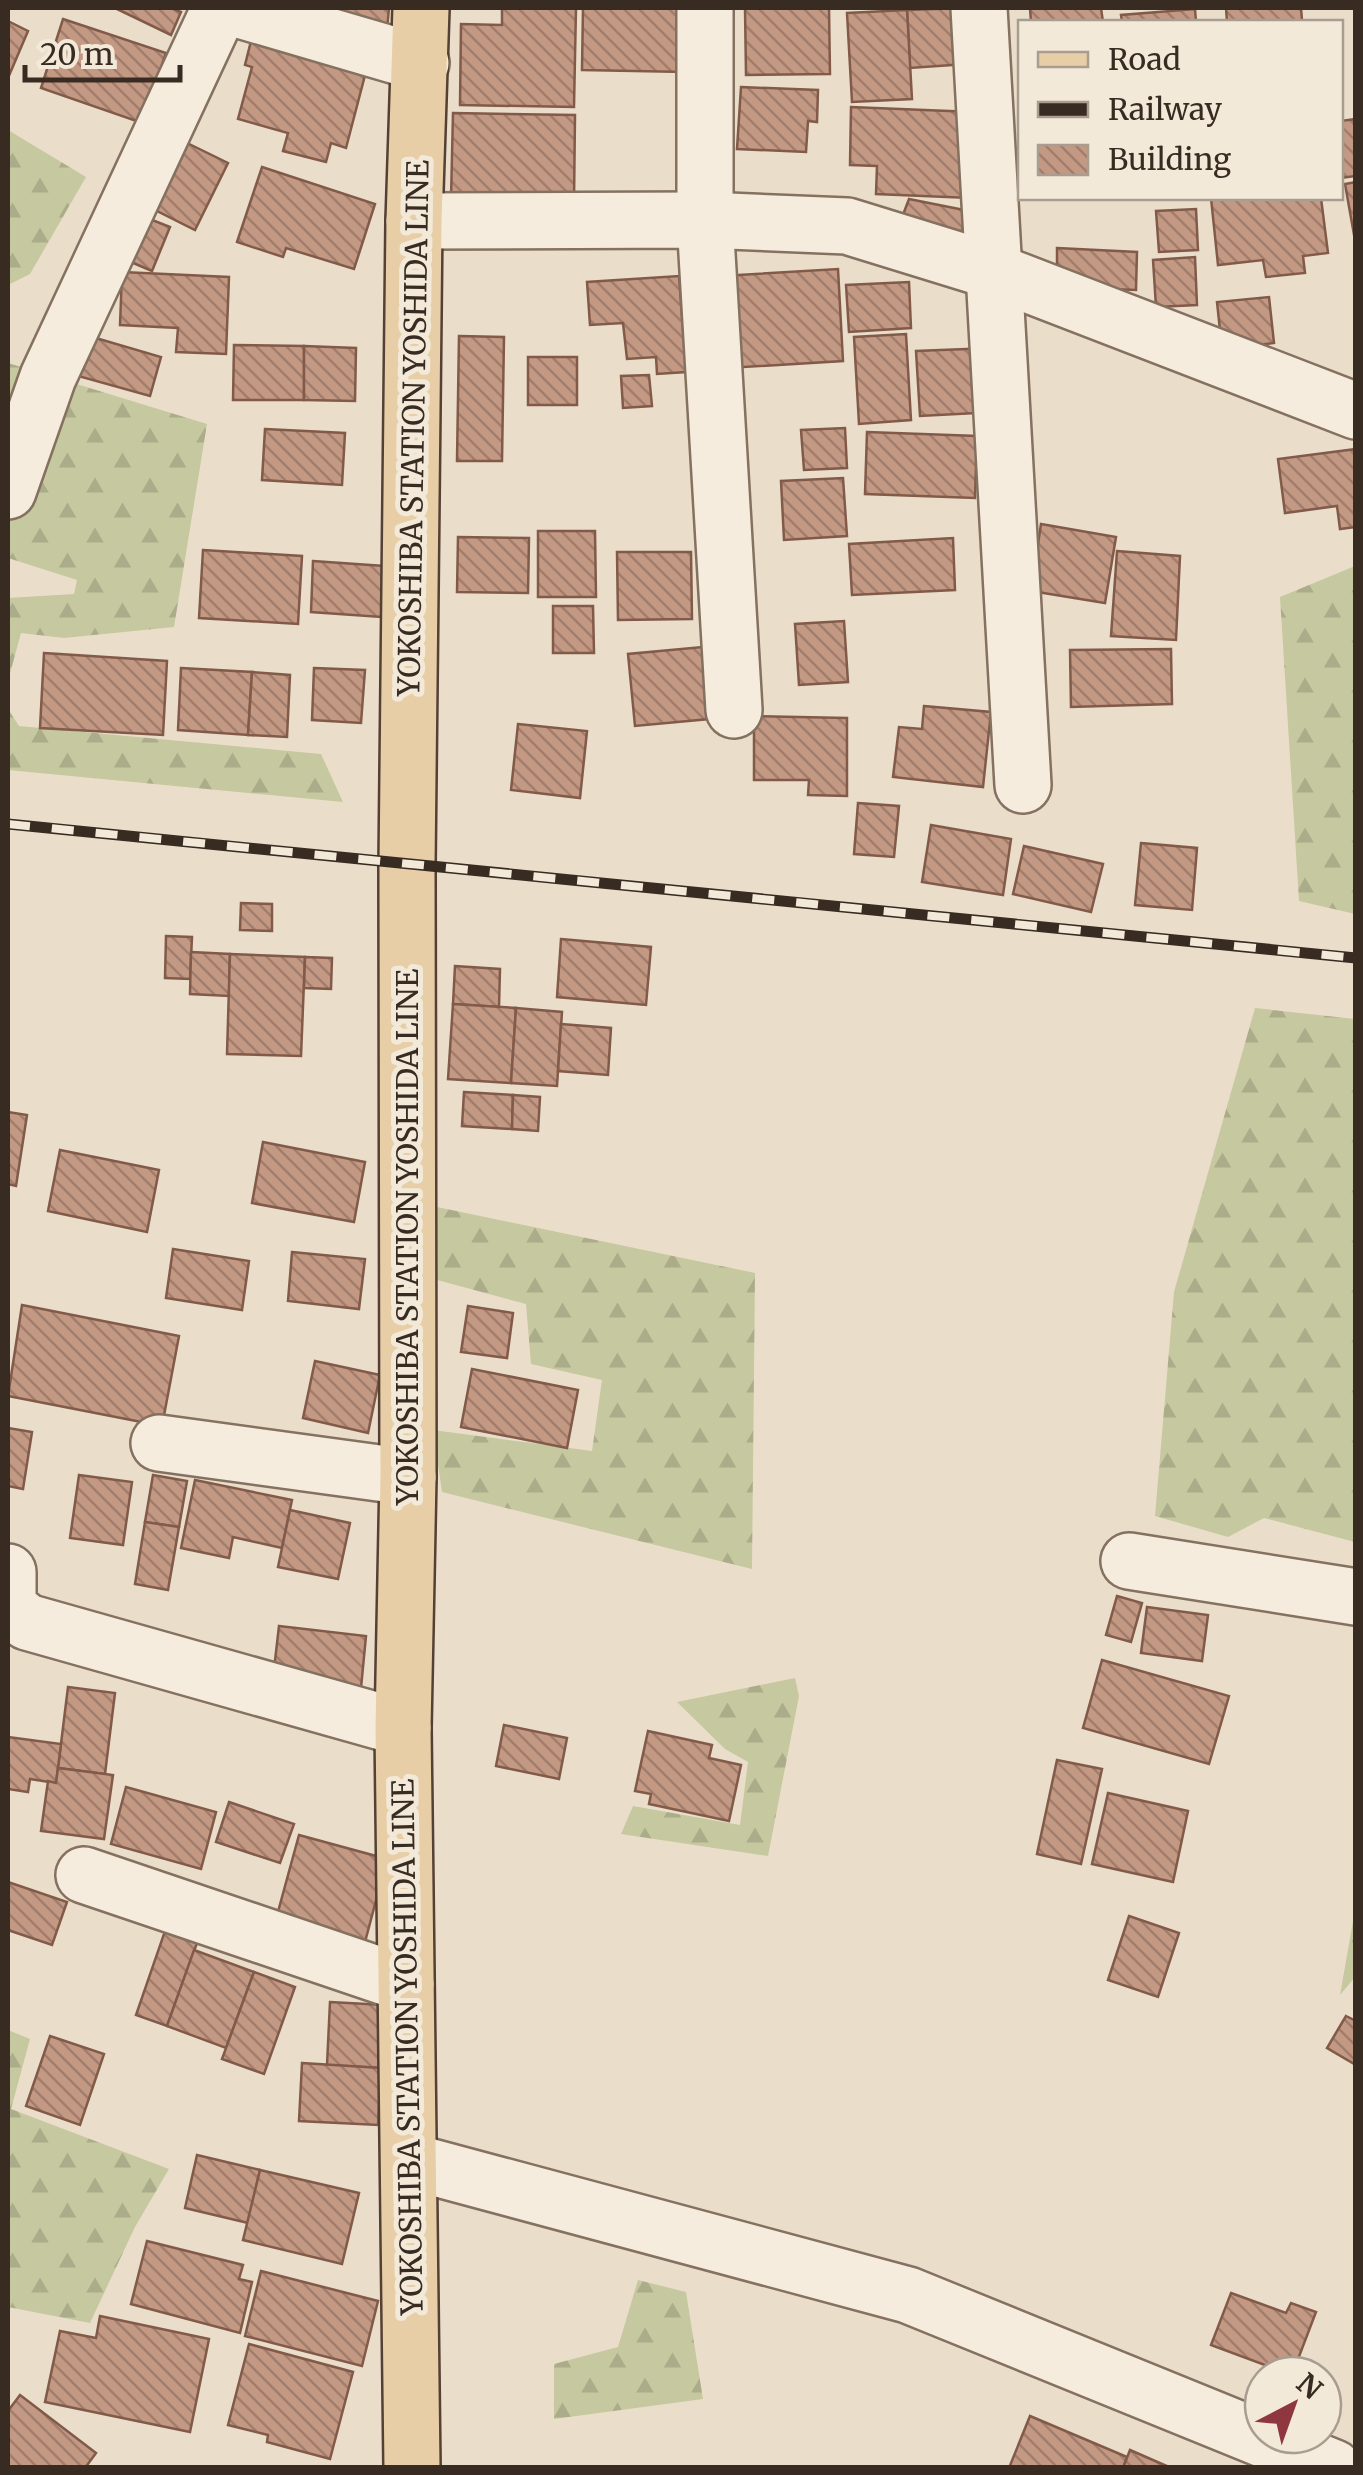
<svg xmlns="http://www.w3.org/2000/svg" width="1363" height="2475" viewBox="0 0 1363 2475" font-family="Merriweather,serif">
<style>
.forest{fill:url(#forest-firs)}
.building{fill:url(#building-back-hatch);stroke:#825a49;stroke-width:2.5}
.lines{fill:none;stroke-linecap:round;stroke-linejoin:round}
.minor-casing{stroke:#857160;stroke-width:60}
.major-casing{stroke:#544034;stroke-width:60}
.minor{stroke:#f6ecdd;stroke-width:55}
.major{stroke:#e8cea7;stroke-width:55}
.rail-casing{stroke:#382b22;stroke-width:11}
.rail{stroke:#f3e9d9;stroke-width:8;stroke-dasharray:22;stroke-linecap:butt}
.labels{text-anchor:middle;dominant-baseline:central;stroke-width:10;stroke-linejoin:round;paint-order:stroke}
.street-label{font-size:30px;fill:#382b22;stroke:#f3e9d9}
</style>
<defs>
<pattern id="forest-firs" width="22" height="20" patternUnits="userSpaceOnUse" patternTransform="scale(2.5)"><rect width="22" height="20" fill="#c6c89f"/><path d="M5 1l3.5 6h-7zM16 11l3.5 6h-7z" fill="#abac89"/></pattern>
<pattern id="building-back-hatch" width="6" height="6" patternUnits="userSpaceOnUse" patternTransform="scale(2.5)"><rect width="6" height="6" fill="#c49984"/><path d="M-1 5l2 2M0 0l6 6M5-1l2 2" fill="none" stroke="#a07d6c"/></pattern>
</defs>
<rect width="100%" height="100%" fill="#eadeca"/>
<g class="forest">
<path d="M8,130L86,177L30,274L8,285Z"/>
<path d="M8,363L207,424L174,627L64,638L21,633L8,681V598L74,594L77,580L8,558Z"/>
<path d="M1355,566V914L1299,901L1280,597Z"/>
<path d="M8,709L19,726L321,754L343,802L8,770Z"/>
<path d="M1255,1008L1355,1019V1542L1264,1518L1228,1537L1155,1516L1174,1292Z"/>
<path d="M437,1207L755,1273L752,1569L442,1492L433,1430L592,1451L602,1380L531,1364L526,1304L430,1278Z"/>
<path d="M795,1678L799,1696L768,1856L621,1834L633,1806L740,1825L748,1762L725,1749L677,1702Z"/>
<path d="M1355,1910V1977L1340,1995Z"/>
<path d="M8,2030L30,2039L11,2109L169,2169L135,2227L90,2323L8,2307Z"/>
<path d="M638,2280L686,2292L703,2399L554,2419V2364L618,2347Z"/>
</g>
<g class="building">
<path d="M115,8H171L181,12L171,35Z"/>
<path d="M297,8H389L387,30Z"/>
<path d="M502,8H576L574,107L460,105L461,24L502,25Z"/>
<path d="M583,8H686L685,72L582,70Z"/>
<path d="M745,8H829L830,74L746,75Z"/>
<path d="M963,8L966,64L910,68L907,10Z"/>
<path d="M1030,8H1101L1103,22H1031Z"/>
<path d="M1226,8H1301L1302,20L1227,22Z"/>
<path d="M1195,9L1196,22H1122L1121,15Z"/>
<path d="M907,10L912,99L852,102L847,13Z"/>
<path d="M63,19L166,53L142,123L41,88Z"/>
<path d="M8,21L28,31L8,78Z"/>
<path d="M254,29L369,60L346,148L331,143L326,162L283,151L288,133L238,119L252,67L245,65Z"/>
<path d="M741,87L818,90L817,122L808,121L806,152L737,149Z"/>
<path d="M851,107L973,112L970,198L876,194L877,166L850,165Z"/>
<path d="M453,113L575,115L574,202L451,199Z"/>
<path d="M1356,119V176L1340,178V121Z"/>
<path d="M179,139L228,163L195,230L147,206Z"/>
<path d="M262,167L375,204L354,269L286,248L283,257L237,242Z"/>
<path d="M1356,182V246L1345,184Z"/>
<path d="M1211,198H1321L1328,253L1303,256L1305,273L1266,277L1263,260L1218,265Z"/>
<path d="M909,199L969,211L956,248L898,228Z"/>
<path d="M1196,209L1198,250L1159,252L1156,211Z"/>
<path d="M142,216L170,227L152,271L124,259Z"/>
<path d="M1057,248L1137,252L1136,290L1057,287Z"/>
<path d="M1195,257L1197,305L1156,307L1153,260Z"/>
<path d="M838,269L843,361L727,368L722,276Z"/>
<path d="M122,272L229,277L226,354L176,352L178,328L120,325Z"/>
<path d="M679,276L686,372L657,374L656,357L627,359L623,323L590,325L587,282Z"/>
<path d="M909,282L911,328L849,332L846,285Z"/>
<path d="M1269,297L1274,343L1222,349L1217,302Z"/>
<path d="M906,334L911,420L859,424L854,337Z"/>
<path d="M89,336L161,357L150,396L78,376Z"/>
<path d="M459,336L504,337L502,461H457Z"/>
<path d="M234,345L304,346V400H233Z"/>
<path d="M304,346L356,348L355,401L304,400Z"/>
<path d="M991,348L995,412L920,416L916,351Z"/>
<rect x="528" y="357" width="49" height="48"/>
<path d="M649,375L652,406L623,408L621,376Z"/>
<path d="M845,428L847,468L804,470L801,430Z"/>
<path d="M265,429L345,433L342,485L262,480Z"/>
<path d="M867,432L977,436L975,498L865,494Z"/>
<path d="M1356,449V527L1340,529L1337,506L1285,513L1278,459Z"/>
<path d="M843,478L847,536L784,540L781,481Z"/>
<path d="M1041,524L1116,537L1105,603L1031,591Z"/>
<path d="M538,531H595L596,597H538Z"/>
<path d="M458,537L529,538L528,593L457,592Z"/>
<path d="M953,538L955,590L852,595L849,544Z"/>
<path d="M203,550L302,556L298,624L199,618Z"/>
<path d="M1117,551L1180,556L1176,640L1111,636Z"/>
<path d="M617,552H691L692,619L618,620Z"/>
<path d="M313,561L384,566L381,617L311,612Z"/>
<path d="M553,606H593L594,653H553Z"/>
<path d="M844,621L848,682L799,685L795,624Z"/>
<path d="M713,646L720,718L635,726L628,654Z"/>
<path d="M1171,649L1172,704L1071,707L1070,650Z"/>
<path d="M44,653L167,661L163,735L40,728Z"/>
<path d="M181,668L252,672L248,735L178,730Z"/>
<path d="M314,668L365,670L361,723L312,720Z"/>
<path d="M252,672L290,675L287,737L248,735Z"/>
<path d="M924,706L991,712L983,787L893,777L899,727L922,729Z"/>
<path d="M754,716L847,718V796L808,795L809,780H754Z"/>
<path d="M518,724L587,731L580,798L511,790Z"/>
<path d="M858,803L899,806L894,857L854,854Z"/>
<path d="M931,825L1011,839L1003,895L922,882Z"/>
<path d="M1141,843L1197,848L1192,910L1135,905Z"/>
<path d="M1024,846L1103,864L1091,912L1013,894Z"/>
<path d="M241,903L272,904V931L240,930Z"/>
<path d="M166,936L192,937L190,979L165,978Z"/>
<path d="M561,939L651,947L646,1005L557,997Z"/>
<path d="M191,952L230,954L229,996L190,994Z"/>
<path d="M230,954L305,957L301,1056L227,1054Z"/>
<path d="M305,957L332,958L331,989L304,988Z"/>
<path d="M455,966L500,969L499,1007L453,1004Z"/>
<path d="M453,1004L516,1008L511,1083L448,1079Z"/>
<path d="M516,1008L562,1012L557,1086L511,1083Z"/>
<path d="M561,1024L611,1028L608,1075L558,1071Z"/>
<path d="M464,1092L513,1095L512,1129L462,1126Z"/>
<path d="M513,1095L540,1097L538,1131L512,1129Z"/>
<path d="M8,1112L27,1115L16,1186L8,1184Z"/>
<path d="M263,1142L365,1162L354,1222L252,1203Z"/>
<path d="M60,1150L159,1170L147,1232L48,1211Z"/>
<path d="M173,1249L249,1261L242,1310L166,1298Z"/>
<path d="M292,1252L365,1259L359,1309L288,1301Z"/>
<path d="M22,1305L179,1336L162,1426L8,1396Z"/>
<path d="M468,1306L513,1313L507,1358L461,1352Z"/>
<path d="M315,1361L380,1375L368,1433L303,1418Z"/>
<path d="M472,1369L578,1390L567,1448L461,1427Z"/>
<path d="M8,1428L32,1432L23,1489L8,1486Z"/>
<path d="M79,1475L132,1482L123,1545L70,1538Z"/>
<path d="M153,1475L187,1481L179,1527L145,1522Z"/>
<path d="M195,1480L292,1500L282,1548L233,1537L229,1558L181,1548Z"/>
<path d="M290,1510L350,1523L338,1579L278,1567Z"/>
<path d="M145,1522L179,1527L168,1590L135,1584Z"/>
<path d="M1117,1596L1142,1603L1131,1642L1106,1635Z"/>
<path d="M1147,1607L1208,1615L1202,1661L1141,1653Z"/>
<path d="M279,1626L366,1636L361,1688L273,1678Z"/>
<path d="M1102,1660L1229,1696L1209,1764L1083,1728Z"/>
<path d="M68,1687L115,1693L105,1774L58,1768Z"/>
<path d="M504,1725L567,1738L559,1779L496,1766Z"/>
<path d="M648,1731L712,1745L709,1758L741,1765L729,1821L649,1804L651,1794L635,1791Z"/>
<path d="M8,1737L61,1744L56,1783L30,1779L28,1792L8,1789Z"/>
<path d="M1057,1760L1102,1769L1081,1864L1037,1854Z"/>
<path d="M58,1768L113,1775L104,1839L41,1831L48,1781L56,1783Z"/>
<path d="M126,1787L216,1812L201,1869L111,1844Z"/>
<path d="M1108,1793L1188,1811L1173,1882L1092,1864Z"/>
<path d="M229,1802L294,1824L280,1863L216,1842Z"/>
<path d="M299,1835L387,1859L365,1942L276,1919Z"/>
<path d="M8,1882L67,1902L52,1945L8,1930Z"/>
<path d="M1129,1916L1179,1933L1158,1997L1108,1980Z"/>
<path d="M165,1931L197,1943L167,2026L136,2015Z"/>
<path d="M194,1950L254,1972L226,2048L167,2026Z"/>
<path d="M254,1972L295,1987L264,2074L222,2059Z"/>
<path d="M330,2002L384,2005L381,2068L327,2065Z"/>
<path d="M1346,2016L1356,2021V2065L1327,2048Z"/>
<path d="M50,2036L104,2054L80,2125L26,2106Z"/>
<path d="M302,2063L381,2068L378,2125L299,2121Z"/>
<path d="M197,2155L260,2170L248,2223L185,2208Z"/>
<path d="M260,2170L359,2193L342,2264L243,2240Z"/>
<path d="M147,2241L243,2265L239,2279L252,2282L240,2333L131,2304Z"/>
<path d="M261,2271L378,2301L362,2366L245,2336Z"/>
<path d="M1231,2293L1286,2313L1291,2303L1316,2312L1292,2375L1211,2345Z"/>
<path d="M100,2316L209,2339L190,2432L45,2402L60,2331L96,2338Z"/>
<path d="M249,2344L353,2372L330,2459L267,2442L268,2435L228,2425Z"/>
<path d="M20,2395L96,2453L85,2468H8V2411Z"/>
<path d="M1030,2416L1127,2457L1123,2468H1009Z"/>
<path d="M1130,2450L1169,2467L1168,2468H1123Z"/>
</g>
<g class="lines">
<defs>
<g id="minor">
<path d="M233,8L421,63"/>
<path d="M705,8V220L734,710"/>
<path d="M979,8L1023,785"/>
<path d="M414,221L705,220L847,226L993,271L1356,411"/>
<path d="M8,491L48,377L220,8"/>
<path d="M159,1443L408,1477"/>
<path d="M1129,1561L1356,1597"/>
<path d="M8,1572V1607L27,1622L403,1728"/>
<path d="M84,1875L406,1984"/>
<path d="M409,2161L908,2295L1334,2468"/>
</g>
<path id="major" d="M412,2468L403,1728L408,1477L407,866L414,221L421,8"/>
</defs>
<use href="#minor" class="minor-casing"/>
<use href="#major" class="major-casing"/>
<use href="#minor" class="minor"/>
<use href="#major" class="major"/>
<defs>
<path id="rail" d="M8,824L1356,958"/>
</defs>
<use href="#rail" class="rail-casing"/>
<use href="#rail" class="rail"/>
</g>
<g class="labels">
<g class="street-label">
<text transform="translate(413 428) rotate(-89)">YOKOSHIBA STATION YOSHIDA LINE</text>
<text transform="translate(407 1237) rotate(-90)">YOKOSHIBA STATION YOSHIDA LINE</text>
<text transform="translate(407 2047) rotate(-91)">YOKOSHIBA STATION YOSHIDA LINE</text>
</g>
</g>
<rect width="1363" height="2475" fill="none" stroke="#382b22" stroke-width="20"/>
<rect x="1018" y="20" width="325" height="180" fill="#f3e9d9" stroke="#a89d90" stroke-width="2.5"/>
<rect x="1038" y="52" width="50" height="15" fill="#e8cea7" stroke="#a89d90" stroke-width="2.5"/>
<text x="1108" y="70" font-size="30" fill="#382b22">Road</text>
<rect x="1038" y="102" width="50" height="15" fill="#382b22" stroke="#a89d90" stroke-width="2.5"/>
<text x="1108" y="120" font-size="30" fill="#382b22">Railway</text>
<rect x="1038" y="145" width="50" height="30" fill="url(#building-back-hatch)" stroke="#a89d90" stroke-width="2.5"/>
<text x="1108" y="170" font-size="30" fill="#382b22">Building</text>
<g transform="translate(1293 2405) rotate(41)"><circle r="48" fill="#f3e9d9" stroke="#a89d90" stroke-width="2.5"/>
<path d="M0-8L18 38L0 25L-18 38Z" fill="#8e373f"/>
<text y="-15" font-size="28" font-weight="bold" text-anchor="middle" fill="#382b22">N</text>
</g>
<path d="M25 65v15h155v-15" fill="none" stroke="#382b22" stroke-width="5"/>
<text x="40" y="65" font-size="30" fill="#382b22" stroke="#f3e9d9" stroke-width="8" paint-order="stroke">20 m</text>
</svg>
